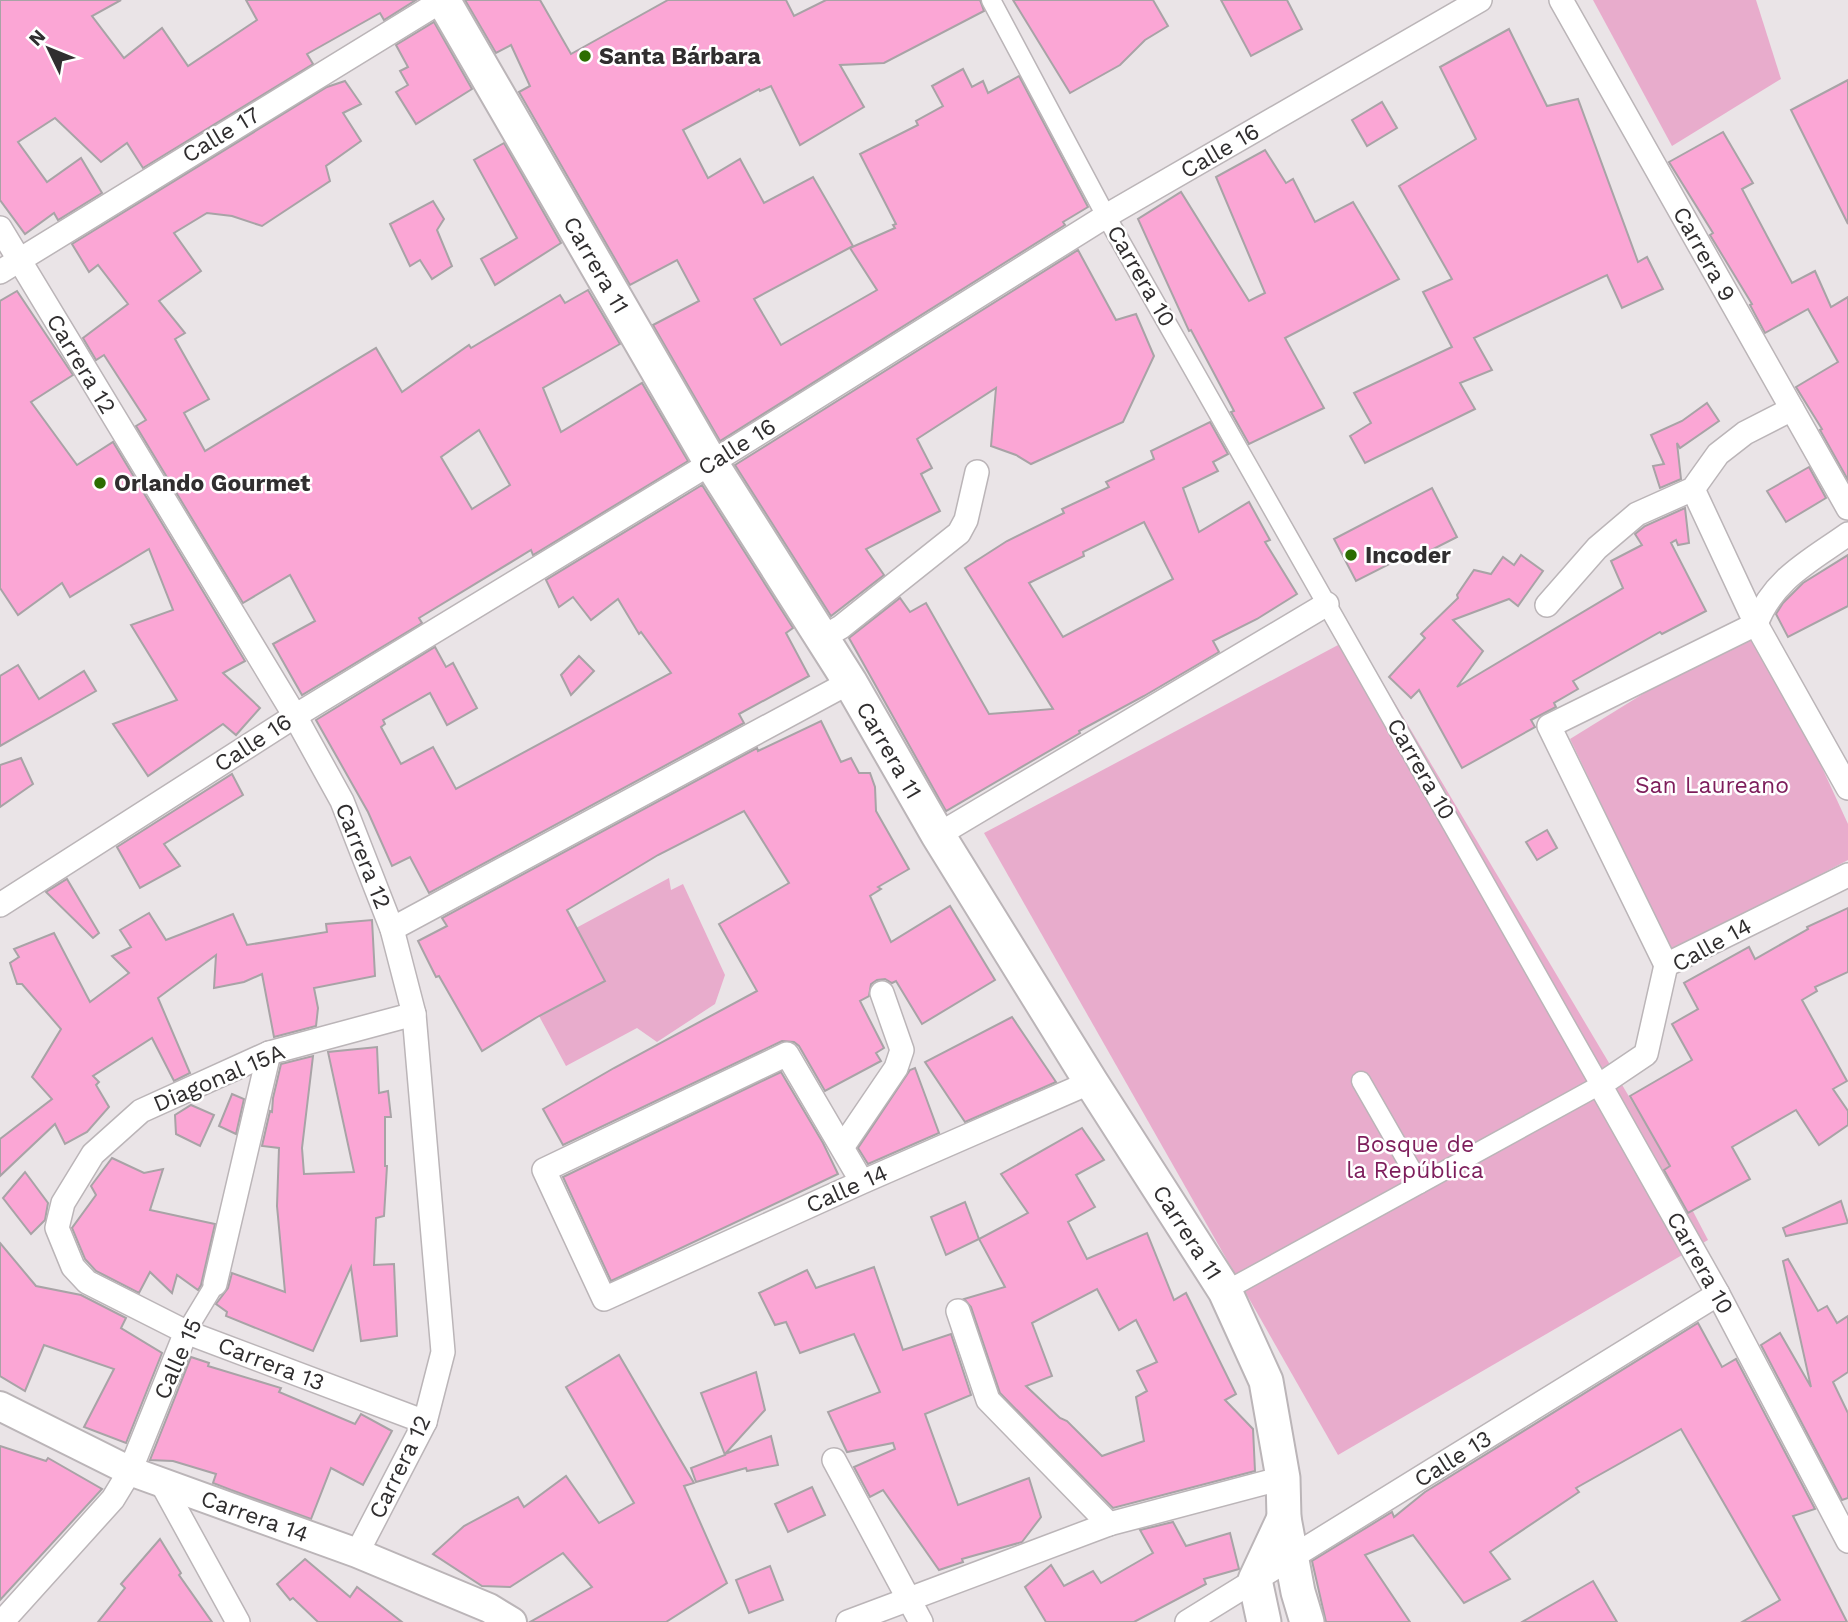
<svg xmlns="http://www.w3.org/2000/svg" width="1848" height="1622" viewBox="0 0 1848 1622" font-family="'Work Sans',sans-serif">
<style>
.green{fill:#e8accc}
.building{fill:#fba6d5;stroke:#a8a3a6;stroke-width:2;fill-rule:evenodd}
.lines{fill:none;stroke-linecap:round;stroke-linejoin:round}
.pedestrian-casing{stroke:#bbb5b8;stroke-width:21}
.minor-casing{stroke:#bbb5b8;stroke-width:26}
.tertiary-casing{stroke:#bbb5b8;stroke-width:32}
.secondary-casing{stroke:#bbb5b8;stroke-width:37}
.pedestrian{stroke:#fff;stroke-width:18}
.minor{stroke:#fff;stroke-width:23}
.tertiary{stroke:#fff;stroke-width:28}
.secondary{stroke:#fff;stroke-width:33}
.poi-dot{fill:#2c6d02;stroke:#fff;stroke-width:2.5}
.labels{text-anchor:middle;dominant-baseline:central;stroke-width:5;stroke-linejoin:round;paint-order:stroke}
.poi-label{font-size:23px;font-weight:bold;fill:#302e2f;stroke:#fff;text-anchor:start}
.street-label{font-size:23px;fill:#302e2f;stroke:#fff}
.park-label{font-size:23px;fill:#7d1d5b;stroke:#fff}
</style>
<rect width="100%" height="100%" fill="#eae4e7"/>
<g class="green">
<path d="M1593,0H1756L1781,79L1672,146Z"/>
<path d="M1756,624L1848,824V860L1672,952L1570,739Z"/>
<path d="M1355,636L1662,1152L1708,1240L1338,1455L984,833Z"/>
<path d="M669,878L671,890L683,884L725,975L715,1004L657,1042L637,1028L566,1066L539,1016L604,980L576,928Z"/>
</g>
<g class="building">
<path d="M0,0H121L92,16L124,58L162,28L188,66L257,20L246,0H416L384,20L380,13L307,54L313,64L143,168L127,143L101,162L55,118L18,142L47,182L81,158L102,193L58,220L54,213L25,234L0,200Z"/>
<path d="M465,0H540L571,54L668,0H786L794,16L826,0H980L984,11L884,63L840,65L864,107L800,145L771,86L760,91L759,89L683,130L708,178L740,159L764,203L813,177L853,246L754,299L781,345L877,290L850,248L895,228L893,225L896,224L860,154L918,125L916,121L943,106L932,86L963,69L972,87L983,81L988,93L1019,76L1088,207L1063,222L1065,225L720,441L653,325L699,301L677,260L630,285L519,92L530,86L511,45L496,53Z"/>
<path d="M1013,0H1153L1168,26L1145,40L1120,65L1070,93Z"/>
<path d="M1221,0H1287L1302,29L1251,56Z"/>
<path d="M434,22L472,89L416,124L396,92L408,85L400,71L408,67L396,45Z"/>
<path d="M1509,29L1547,106L1578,99L1638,262L1647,257L1663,289L1622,308L1607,275L1474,338L1492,370L1460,383L1475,409L1365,463L1350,436L1371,423L1354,393L1452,347L1423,292L1452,279L1399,186L1476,139L1440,67Z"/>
<path d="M1848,80V224L1791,110Z"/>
<path d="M345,81L361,104L343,113L361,141L326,166L330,181L262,226L232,216L207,213L174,233L201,271L159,301L185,333L175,339L209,399L184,413L205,451L376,348L402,392L469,345L471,348L560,295L565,303L588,290L620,344L543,388L561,432L642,383L688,461L533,555L531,550L419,618L422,623L302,695L273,644L315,621L290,575L243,603L136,426L146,420L104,355L96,360L83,338L128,304L98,265L89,272L72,244L327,87ZM479,430L510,485L472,509L441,457Z"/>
<path d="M1382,102L1397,128L1367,146L1352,120Z"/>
<path d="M1723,132L1753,183L1742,189L1792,283L1815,271L1831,307L1848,297V480L1820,430L1822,429L1796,387L1838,362L1808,309L1765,333L1750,305L1752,304L1710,235L1713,233L1669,162Z"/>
<path d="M504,143L561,243L495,285L481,259L517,238L474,160Z"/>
<path d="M1265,150L1286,183L1293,179L1315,222L1353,202L1399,279L1285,338L1324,408L1249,444L1231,412L1234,411L1191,330L1189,331L1138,219L1181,192L1249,301L1265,293L1216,177Z"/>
<path d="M433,201L444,219L437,230L452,266L432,279L420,260L410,266L390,224Z"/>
<path d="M1078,250L1116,320L1136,314L1154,356L1123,422L1031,464L1016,455L991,446L996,388L917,439L932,468L921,474L940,511L866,549L884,575L831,616L735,465Z"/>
<path d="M17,291L73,375L31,402L77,465L113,442L245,661L223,673L260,708L236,735L223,724L148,776L113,724L177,700L131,625L173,610L149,549L70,597L62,583L18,615L0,588V301Z"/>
<path d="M1707,403L1719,421L1680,448L1677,443L1681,479L1660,488L1653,466L1664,464L1651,435L1682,421Z"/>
<path d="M1210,422L1228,454L1213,462L1218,471L1183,488L1199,532L1249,502L1270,540L1265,542L1297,594L1257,619L1213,641L1219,652L1144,696L1079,731L1080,733L946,811L849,638L900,598L910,612L926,603L989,714L1053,709L965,568L1007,541L1064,513L1062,509L1109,487L1106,482L1154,459L1151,451ZM1144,522L1173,579L1063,637L1029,583L1084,556L1083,552Z"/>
<path d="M1809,467L1826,498L1786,522L1767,491Z"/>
<path d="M702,485L793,628L786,633L809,676L739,714L744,723L429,893L410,857L392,866L368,812L316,720L435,647L446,667L453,663L477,708L447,725L430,693L383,720L385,724L381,727L401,764L433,747L456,789L671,673L641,632L639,634L618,599L591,620L573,597L559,607L546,580Z"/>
<path d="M1432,488L1457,537L1404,564L1401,558L1356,581L1334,539Z"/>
<path d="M1685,508L1689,543L1678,545L1676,540L1671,543L1706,611L1662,634L1660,632L1573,681L1578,689L1554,703L1556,707L1531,720L1535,727L1462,768L1419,690L1411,698L1389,677L1425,638L1421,634L1458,598L1457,595L1474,570L1491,574L1503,557L1514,565L1521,555L1543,571L1518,606L1509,599L1453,620L1483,651L1457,687L1623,588L1611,561L1642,545L1635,534L1645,526Z"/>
<path d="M1848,555V606L1788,637L1776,614L1783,603L1803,583Z"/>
<path d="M579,656L594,671L571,695L561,675Z"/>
<path d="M18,665L39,699L84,671L96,691L0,746V676Z"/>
<path d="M821,721L841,762L851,758L859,773H870L875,787L876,811L909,869L878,887L881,889L870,896L891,942L950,906L995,980L922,1024L896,981L892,983L885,979L877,980L871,984L869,996L860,1001L884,1048L876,1053L881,1061L825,1091L799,1046L794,1042L782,1041L563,1145L543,1109L614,1068L757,991L719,924L789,883L744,811L658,855L567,910L605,981L539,1016L482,1051L439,976L436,977L418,941L447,926L442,918L757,748L758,751Z"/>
<path d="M21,758L33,784L0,807V765Z"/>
<path d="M232,774L243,795L164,844L180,866L140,888L117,847Z"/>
<path d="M1547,830L1557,848L1537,860L1526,842Z"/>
<path d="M67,879L99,933L93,938L46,892Z"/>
<path d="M1848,908V972L1815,987L1817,991L1802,1000L1847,1081L1833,1089L1848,1111V1125L1819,1145L1796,1110L1732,1147L1750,1179L1688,1213L1664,1170L1670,1166L1630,1096L1692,1060L1672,1024L1698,1009L1684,983L1749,947L1755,959L1808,929L1807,927Z"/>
<path d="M149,913L166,940L233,914L247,945L327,932L326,924L372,920L375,976L314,988L318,1008L316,1026L274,1037L262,974L244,982L214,988L216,955L158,998L190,1073L174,1081L152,1038L93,1076L99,1082L96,1085L109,1107L87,1132L65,1144L55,1124L0,1176V1139L52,1099L32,1077L61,1029L22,984H17L10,963L19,957L14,949L54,933L90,1002L129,973L112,956L131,947L120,930Z"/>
<path d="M1012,1017L1056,1082L965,1122L925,1062Z"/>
<path d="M377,1047L379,1093L388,1091L391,1117H385V1166H387L384,1216L376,1218L374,1265L394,1264L397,1336L361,1341L351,1267L313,1351L226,1316L227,1312L216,1304L228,1288L232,1273L285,1292L277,1206L279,1148L262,1146L270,1111L272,1112L273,1098L281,1064L313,1056L302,1148L304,1174L354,1172L328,1052Z"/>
<path d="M915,1068L939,1133L868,1164L858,1148L910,1070Z"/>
<path d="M781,1072L823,1143L838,1174L611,1281L563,1177Z"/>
<path d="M232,1094L244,1099L236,1134L219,1126Z"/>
<path d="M191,1105L214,1115L200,1146L176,1134L175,1115Z"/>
<path d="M1082,1128L1104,1160L1076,1175L1095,1207L1068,1222L1087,1259L1147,1233L1174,1300L1186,1293L1236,1394L1225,1400L1253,1429L1255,1471L1113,1508L1000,1393L971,1307L964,1299L1005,1287L979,1239L1028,1213L1001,1174ZM1097,1289L1119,1330L1136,1320L1157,1362L1137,1371L1147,1391L1136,1397L1144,1441L1102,1456L1067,1421L1060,1418L1026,1386L1052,1376L1032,1323Z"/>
<path d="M112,1158L144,1173L163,1169L150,1210L215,1224L201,1285L198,1290L177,1275L172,1293L150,1272L139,1293L96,1271L85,1259L72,1228L96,1195L91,1186Z"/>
<path d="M25,1172L48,1203L45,1220L31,1234L3,1198Z"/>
<path d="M1841,1201L1848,1223L1786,1236L1783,1228Z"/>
<path d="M965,1202L979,1239L946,1255L931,1217Z"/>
<path d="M0,1243L36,1286L81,1295L126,1318L121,1328L162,1353L126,1443L84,1427L114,1369L44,1345L25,1391L0,1376Z"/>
<path d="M1788,1259L1818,1311L1827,1306L1837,1323L1848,1316V1372L1833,1382L1848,1413V1498L1842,1500L1761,1345L1780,1333L1811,1387L1783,1261Z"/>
<path d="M874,1267L903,1350L951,1334L971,1395L925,1414L958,1505L1029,1478L1041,1517L1022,1542L962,1559L963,1562L939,1570L883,1490L870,1497L854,1467L895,1449L893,1443L847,1452L828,1412L880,1392L854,1334L800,1353L786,1322L775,1325L759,1293L807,1270L816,1288Z"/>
<path d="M1698,1323L1722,1367L1736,1359L1815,1509L1793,1516L1847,1622H1742L1780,1600L1681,1429L1576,1488L1579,1492L1490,1552L1510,1579L1464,1603L1413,1535L1365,1555L1410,1622H1326L1312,1561L1392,1512L1394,1517L1425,1492Z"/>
<path d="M619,1355L694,1483L684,1486L727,1583L666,1622H530L592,1587L563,1553L510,1587L482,1586L433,1554L464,1526L518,1497L524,1507L566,1476L599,1523L634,1503L566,1387Z"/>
<path d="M191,1357L209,1363L208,1366L281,1388L279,1392L355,1424L361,1414L392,1431L363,1485L331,1468L311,1519L231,1490L213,1483L216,1474L173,1461L150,1460Z"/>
<path d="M756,1372L765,1410L725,1454L771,1436L778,1465L747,1471L746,1468L696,1482L691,1468L725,1455L701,1393Z"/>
<path d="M0,1446L46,1461L48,1458L102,1489L0,1600Z"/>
<path d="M812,1487L825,1515L788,1532L775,1504Z"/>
<path d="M1173,1522L1186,1546L1230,1533L1239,1569L1204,1579L1206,1584L1134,1622H1046L1025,1587L1051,1565L1064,1586L1093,1571L1101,1583L1153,1553L1140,1530Z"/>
<path d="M160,1539L181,1573L179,1575L212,1622H98L125,1588L121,1584Z"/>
<path d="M305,1559L350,1597L357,1587L402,1622H318L293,1598L290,1600L277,1584Z"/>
<path d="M770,1566L783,1600L749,1613L736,1580Z"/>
<path d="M1593,1581L1617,1622H1522Z"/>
</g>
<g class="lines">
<defs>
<g id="pedestrian">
<path d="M991,0L1106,216L1600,1085L1225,1291"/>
<path d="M1361,1081L1420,1184"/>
<path d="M186,1332L215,1284"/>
</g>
<g id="minor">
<path d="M1561,0L1848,508"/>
<path d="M0,228L295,716L342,801L392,929L414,1014L443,1352L425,1422L357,1553"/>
<path d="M0,272L443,0"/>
<path d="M1693,489L1756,624L1848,788"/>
<path d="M1547,605L1597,548L1637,514L1693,489L1718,454L1745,433L1792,409"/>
<path d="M822,638L841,627L959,533L966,520L977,472"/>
<path d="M938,835L1327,604"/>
<path d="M1848,875L1666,965L1646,1054L1600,1085L1718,1294L1848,1541"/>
<path d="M0,905L295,716L711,463L1106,216L1480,0"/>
<path d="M392,929L850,682"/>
<path d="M1666,965L1549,726L1756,624C1773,579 1810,561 1848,534"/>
<path d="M414,1014L269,1053L141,1111L93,1154L63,1203L57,1228L73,1267L87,1282L186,1332L425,1422"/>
<path d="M843,1146L896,1068L902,1050L882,993"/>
<path d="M862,1182L787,1054L544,1170L604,1299L862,1182L1091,1082"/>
<path d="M215,1284L269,1053"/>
<path d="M958,1311L988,1400L1109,1524"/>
<path d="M834,1460L921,1622"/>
<path d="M161,1482L238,1622"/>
<path d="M2,1622L113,1499L130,1471L186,1332"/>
<path d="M848,1622L1109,1524L1283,1478"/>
<path d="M1187,1622L1718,1294"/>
</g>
<g id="tertiary">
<path id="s1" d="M0,1406L130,1471L357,1553L489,1608L512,1622"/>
</g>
<g id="secondary">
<path id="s2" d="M443,0L711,463L850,682L938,835L1091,1082L1225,1291L1266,1381L1283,1478L1284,1518L1298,1592L1307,1622"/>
<path d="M1264,1622L1255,1580L1284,1518"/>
</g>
</defs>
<use href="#pedestrian" class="pedestrian-casing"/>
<use href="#minor" class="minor-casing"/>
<use href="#tertiary" class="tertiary-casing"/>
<use href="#secondary" class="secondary-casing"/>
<use href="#pedestrian" class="pedestrian"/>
<use href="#minor" class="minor"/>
<use href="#tertiary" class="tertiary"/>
<use href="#secondary" class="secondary"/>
</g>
<g class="poi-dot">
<circle cx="585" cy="56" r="7"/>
<circle cx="100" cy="483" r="7"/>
<circle cx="1351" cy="555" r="7"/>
</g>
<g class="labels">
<g class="poi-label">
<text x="599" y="56">Santa Bárbara</text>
<text x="114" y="483">Orlando Gourmet</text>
<text x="1365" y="555">Incoder</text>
</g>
<g class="street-label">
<text transform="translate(221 135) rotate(-31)">Calle 17</text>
<text transform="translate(1220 151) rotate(-30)">Calle 16</text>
<text transform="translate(1704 254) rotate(61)">Carrera 9</text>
<text stroke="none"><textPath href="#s2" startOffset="306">Carrera 11</textPath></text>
<text transform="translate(1141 276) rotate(60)">Carrera 10</text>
<text transform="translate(81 364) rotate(59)">Carrera 12</text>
<text transform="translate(737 447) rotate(-32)">Calle 16</text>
<text transform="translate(253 743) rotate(-33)">Calle 16</text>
<text stroke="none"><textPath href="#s2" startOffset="873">Carrera 11</textPath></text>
<text transform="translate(1421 769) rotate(60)">Carrera 10</text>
<text transform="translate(363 856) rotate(68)">Carrera 12</text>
<text transform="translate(1712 945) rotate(-29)">Calle 14</text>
<text transform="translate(219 1078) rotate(-23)">Diagonal 15A</text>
<text transform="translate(847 1189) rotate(-24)">Calle 14</text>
<text stroke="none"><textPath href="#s2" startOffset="1440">Carrera 11</textPath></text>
<text transform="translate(1700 1263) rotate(61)">Carrera 10</text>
<text transform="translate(178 1359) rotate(-66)">Calle 15</text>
<text transform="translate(271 1364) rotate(21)">Carrera 13</text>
<text transform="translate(1453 1459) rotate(-32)">Calle 13</text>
<text transform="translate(400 1467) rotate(-64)">Carrera 12</text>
<text stroke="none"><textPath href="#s1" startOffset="278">Carrera 14</textPath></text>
</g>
<g class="park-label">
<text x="1712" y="785">San Laureano</text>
<text x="1415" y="1144">Bosque de<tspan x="1415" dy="26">la República</tspan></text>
</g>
</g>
<g transform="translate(49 49) rotate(313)" stroke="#ffffff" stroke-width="5" paint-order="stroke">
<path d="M0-5L12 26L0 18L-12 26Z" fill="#302e2f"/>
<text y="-10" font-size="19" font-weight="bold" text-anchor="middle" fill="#302e2f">N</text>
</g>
</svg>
